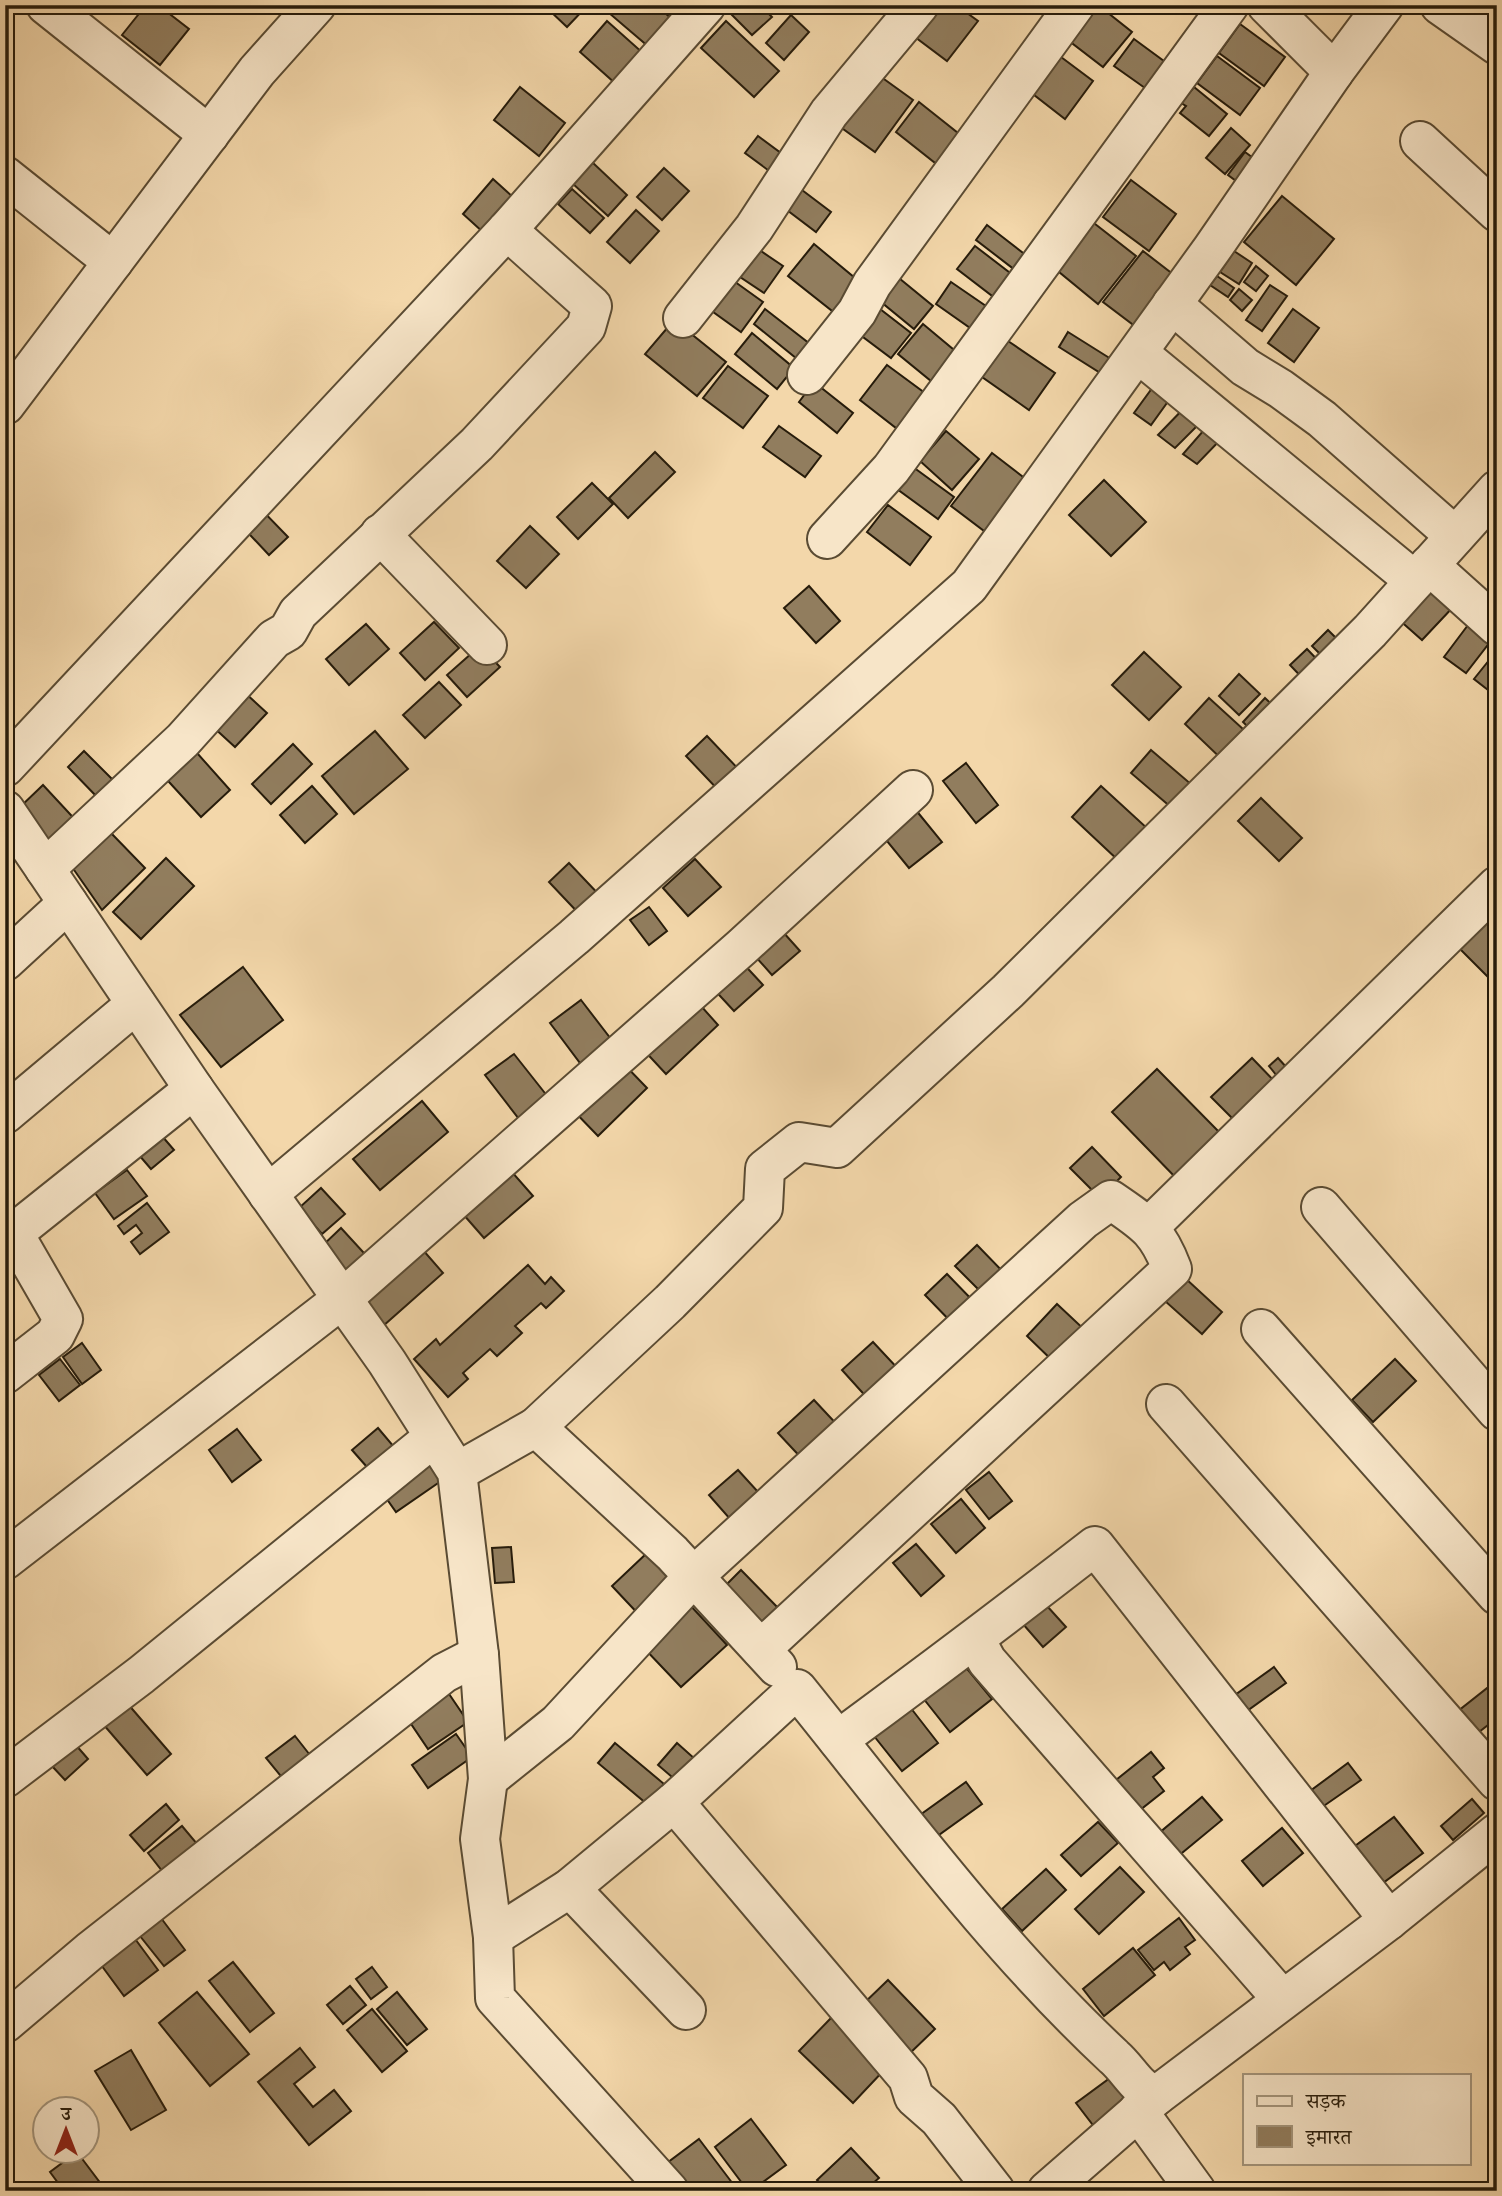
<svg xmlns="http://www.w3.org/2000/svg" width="1502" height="2196" viewBox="0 0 1502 2196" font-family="Vollkorn,'Noto Serif Devanagari',serif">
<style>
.building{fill:#917d5e;stroke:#271c0b;stroke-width:2}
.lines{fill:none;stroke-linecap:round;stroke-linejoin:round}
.minor-casing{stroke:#5a4b33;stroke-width:42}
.minor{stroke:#f7e5c8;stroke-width:38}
</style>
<rect width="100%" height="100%" fill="#f3d7aa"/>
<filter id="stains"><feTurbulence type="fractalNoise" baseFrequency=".00286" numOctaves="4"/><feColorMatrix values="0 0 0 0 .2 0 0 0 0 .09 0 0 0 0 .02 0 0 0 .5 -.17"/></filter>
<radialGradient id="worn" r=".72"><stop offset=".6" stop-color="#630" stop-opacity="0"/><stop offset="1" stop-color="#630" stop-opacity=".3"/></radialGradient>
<g class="building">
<path d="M146,5H158L189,29L160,65L122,35Z"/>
<path d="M554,5H586L587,6L567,27L549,10Z"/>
<path d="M616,5H656L673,20L649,47L609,13Z"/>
<path d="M736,5H760L772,17L752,35L729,12Z"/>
<path d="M933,5H956L978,21L947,61L911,34Z"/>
<path d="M1089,5H1098L1132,32L1103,67L1064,37Z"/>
<path d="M791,15L809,32L784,60L766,43Z"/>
<path d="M607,21L644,54L616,84L580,52Z"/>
<path d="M726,21L779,71L754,97L701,48Z"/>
<path d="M1240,24L1285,57L1264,86L1219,53Z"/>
<path d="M1134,39L1172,67L1152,93L1114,66Z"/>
<path d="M1057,54L1093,81L1065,119L1029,91Z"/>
<path d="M1217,56L1260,88L1240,115L1197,83Z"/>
<path d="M877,74L913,100L875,152L839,126Z"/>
<path d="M520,87L565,123L539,156L494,120Z"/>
<path d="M1194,87L1227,114L1209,136L1180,113L1186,106L1181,103Z"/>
<path d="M919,102L968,141L944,170L896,132Z"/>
<path d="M1231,128L1250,145L1225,174L1206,158Z"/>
<path d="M758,136L793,162L780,179L745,153Z"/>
<path d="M1245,152L1264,166L1247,189L1228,175Z"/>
<path d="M592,162L627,195L608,216L572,183Z"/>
<path d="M664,168L689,191L662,220L637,197Z"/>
<path d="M493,179L514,198L484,233L463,214Z"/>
<path d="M1131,180L1176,214L1149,251L1103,217Z"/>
<path d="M798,187L831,212L816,232L783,207Z"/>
<path d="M572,189L604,218L590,233L558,204Z"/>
<path d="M1282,196L1334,239L1296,285L1244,242Z"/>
<path d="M636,210L659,231L630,263L607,242Z"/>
<path d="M1090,220L1136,256L1098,304L1053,267Z"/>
<path d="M987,225L1036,263L1024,277L976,240Z"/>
<path d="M749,243L783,266L764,293L731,271Z"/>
<path d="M814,244L861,283L836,314L788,276Z"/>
<path d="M975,246L1022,282L1004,305L957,269Z"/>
<path d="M1143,251L1183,282L1144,333L1103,302Z"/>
<path d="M1234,251L1252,263L1239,284L1220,272Z"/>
<path d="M1256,266L1268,276L1256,291L1244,282Z"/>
<path d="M894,274L933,306L914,329L875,297Z"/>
<path d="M1217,276L1234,288L1228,297L1210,285Z"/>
<path d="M731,279L763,302L741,332L709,309Z"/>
<path d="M951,282L999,315L983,337L936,304Z"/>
<path d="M1270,285L1287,296L1262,331L1246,320Z"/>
<path d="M1239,289L1252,300L1242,311L1230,300Z"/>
<path d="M871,302L911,333L891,358L851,328Z"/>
<path d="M765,309L819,351L807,367L754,324Z"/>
<path d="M1293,309L1319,328L1294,362L1268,343Z"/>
<path d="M674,320L726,362L697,396L645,354Z"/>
<path d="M923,324L966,360L942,390L898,354Z"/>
<path d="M1068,332L1119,364L1110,379L1059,347Z"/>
<path d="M752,333L794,368L777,389L735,354Z"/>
<path d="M1008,341L1055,373L1029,410L982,377Z"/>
<path d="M887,365L933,399L905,435L860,400Z"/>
<path d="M728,366L768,396L743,428L703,398Z"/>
<path d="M1161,376L1177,389L1151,425L1134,413Z"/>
<path d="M814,382L853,413L837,433L799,402Z"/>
<path d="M1191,401L1207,416L1175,448L1158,435Z"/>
<path d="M1211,422L1225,435L1197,464L1183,454Z"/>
<path d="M779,426L821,456L805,477L763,447Z"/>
<path d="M946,431L979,459L952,490L920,461Z"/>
<path d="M655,452L675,472L628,518L609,498Z"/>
<path d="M992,453L1036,487L996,540L951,506Z"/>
<path d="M913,467L954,497L938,519L897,489Z"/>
<path d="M1104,480L1146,522L1111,556L1069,515Z"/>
<path d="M592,483L613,504L578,539L557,517Z"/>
<path d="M255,503L288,537L269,555L237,521Z"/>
<path d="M888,505L931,537L910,565L867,532Z"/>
<path d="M530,526L559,554L526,588L497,561Z"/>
<path d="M1430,582L1455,605L1422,640L1397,618Z"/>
<path d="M809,586L840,621L816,643L784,608Z"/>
<path d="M1474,617L1497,633L1466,673L1444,657Z"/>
<path d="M434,622L459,648L425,680L400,653Z"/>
<path d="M366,624L389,649L349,685L326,659Z"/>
<path d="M1328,630L1348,650L1332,666L1312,646Z"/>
<path d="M480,646L500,667L467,697L447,675Z"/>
<path d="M1307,649L1328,671L1311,687L1290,665Z"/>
<path d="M1144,652L1181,687L1149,720L1112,685Z"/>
<path d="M1490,659L1497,664V697L1474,679Z"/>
<path d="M1239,674L1260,694L1239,715L1219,696Z"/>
<path d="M439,682L461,705L425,738L403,715Z"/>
<path d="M244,692L267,713L235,747L212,726Z"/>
<path d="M1209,698L1255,740L1230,767L1185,724Z"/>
<path d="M1265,698L1280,712L1257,736L1243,722Z"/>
<path d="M375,731L408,769L354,814L322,776Z"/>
<path d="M707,736L744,775L723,795L686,756Z"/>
<path d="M189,744L230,790L201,817L159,771Z"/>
<path d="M293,744L312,764L271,804L252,784Z"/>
<path d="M1151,750L1199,791L1179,814L1131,773Z"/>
<path d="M84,751L116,783L99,799L68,767Z"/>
<path d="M966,763L998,805L976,823L943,781Z"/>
<path d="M43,785L82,827L57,849L19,808Z"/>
<path d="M312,786L337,814L305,843L280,815Z"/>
<path d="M1101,786L1149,830L1119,861L1072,817Z"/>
<path d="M1261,798L1302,838L1279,861L1238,821Z"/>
<path d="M915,809L942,842L909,868L882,835Z"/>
<path d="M110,832L145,868L102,910L72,867Z"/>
<path d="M166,858L194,886L141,939L113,912Z"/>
<path d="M695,859L721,887L688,916L663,888Z"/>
<path d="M569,863L604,900L584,919L549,882Z"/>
<path d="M649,907L667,931L649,945L630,920Z"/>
<path d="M1494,916L1497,920V986L1460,949Z"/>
<path d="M783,932L800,951L772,975L755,956Z"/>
<path d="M738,958L763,985L734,1011L709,984Z"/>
<path d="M243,967L283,1020L221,1067L180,1015Z"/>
<path d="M693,997L718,1025L666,1074L640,1046Z"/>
<path d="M581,1000L614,1043L583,1067L550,1023Z"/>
<path d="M514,1054L548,1097L519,1119L485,1075Z"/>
<path d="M618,1058L647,1088L598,1136L569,1106Z"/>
<path d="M1252,1058L1280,1087L1240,1126L1211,1097Z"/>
<path d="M1278,1058L1287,1068L1277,1076L1269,1066Z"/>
<path d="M1157,1069L1224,1137L1179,1181L1112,1112Z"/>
<path d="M422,1101L448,1132L380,1190L353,1159Z"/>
<path d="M162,1136L174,1150L151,1169L139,1155Z"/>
<path d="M1092,1147L1121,1177L1100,1198L1070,1168Z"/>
<path d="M505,1164L533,1196L484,1238L456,1206Z"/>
<path d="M127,1170L147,1196L114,1219L95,1193Z"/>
<path d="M321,1188L345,1214L322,1234L299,1208Z"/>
<path d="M147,1203L169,1232L140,1254L131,1242L142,1233L136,1225L124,1234L118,1226Z"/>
<path d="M341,1228L374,1264L352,1284L320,1248Z"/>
<path d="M416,1242L443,1273L383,1326L356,1296Z"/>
<path d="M977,1245L1009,1278L988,1299L955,1266Z"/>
<path d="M528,1265L545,1284L551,1277L564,1291L546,1308L541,1303L515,1326L522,1333L497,1356L490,1349L463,1373L468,1379L448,1397L414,1359L436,1339L440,1345Z"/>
<path d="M947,1274L978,1306L956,1327L925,1295Z"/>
<path d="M1185,1278L1222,1312L1202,1334L1165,1301Z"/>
<path d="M1057,1304L1089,1334L1058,1366L1027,1336Z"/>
<path d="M873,1342L901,1372L870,1401L842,1370Z"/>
<path d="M82,1343L101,1370L82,1384L63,1357Z"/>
<path d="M60,1359L80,1385L59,1401L39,1375Z"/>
<path d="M1395,1359L1416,1381L1373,1422L1352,1400Z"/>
<path d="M814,1400L842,1430L806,1463L778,1433Z"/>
<path d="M378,1428L400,1454L374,1475L352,1450Z"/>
<path d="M237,1429L261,1460L232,1482L209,1450Z"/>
<path d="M429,1463L441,1481L396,1512L384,1495Z"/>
<path d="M738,1470L768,1503L738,1528L709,1495Z"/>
<path d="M989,1472L1012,1501L989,1519L966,1490Z"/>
<path d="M961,1499L985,1528L956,1553L931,1524Z"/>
<path d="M916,1544L944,1576L921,1596L893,1563Z"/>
<path d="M511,1547L514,1582L495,1583L492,1548Z"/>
<path d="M648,1552L679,1586L643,1619L612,1586Z"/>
<path d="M741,1570L784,1614L766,1632L723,1588Z"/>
<path d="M1038,1596L1066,1627L1043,1647L1016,1616Z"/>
<path d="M689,1604L727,1645L681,1687L643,1647Z"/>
<path d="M964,1665L992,1699L950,1732L923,1698Z"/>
<path d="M1274,1667L1286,1683L1240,1716L1228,1700Z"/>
<path d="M443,1685L468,1722L428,1749L403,1712Z"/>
<path d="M1491,1685L1497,1692V1718L1466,1742L1448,1719Z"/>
<path d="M127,1703L171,1754L147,1775L103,1724Z"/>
<path d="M910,1707L938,1743L902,1771L874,1736Z"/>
<path d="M456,1734L472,1757L428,1788L412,1765Z"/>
<path d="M295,1736L317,1764L289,1786L266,1758Z"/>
<path d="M615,1743L664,1784L647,1804L598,1763Z"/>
<path d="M677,1743L705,1768L686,1789L658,1765Z"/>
<path d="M75,1744L88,1759L65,1780L51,1765Z"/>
<path d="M1151,1752L1164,1768L1153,1777L1164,1791L1135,1814L1111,1784Z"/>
<path d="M1348,1763L1361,1780L1318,1810L1306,1794Z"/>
<path d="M966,1782L982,1804L936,1837L920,1815Z"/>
<path d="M1202,1797L1222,1820L1171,1862L1152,1839Z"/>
<path d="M1472,1799L1484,1813L1453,1840L1441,1826Z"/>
<path d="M166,1804L179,1820L144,1851L130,1835Z"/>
<path d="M1394,1817L1423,1853L1383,1883L1355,1846Z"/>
<path d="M1098,1822L1118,1843L1081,1876L1061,1855Z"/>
<path d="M182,1826L198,1845L163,1872L148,1853Z"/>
<path d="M1282,1828L1303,1853L1263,1886L1242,1861Z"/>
<path d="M1120,1867L1144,1892L1099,1934L1075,1909Z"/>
<path d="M1046,1869L1066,1890L1022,1931L1002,1909Z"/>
<path d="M158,1914L185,1950L164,1966L136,1931Z"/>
<path d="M1179,1918L1195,1940L1185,1947L1190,1954L1170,1970L1164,1962L1154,1970L1138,1950Z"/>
<path d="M130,1932L158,1970L124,1996L96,1958Z"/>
<path d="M1133,1948L1155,1975L1104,2016L1083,1989Z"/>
<path d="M233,1962L274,2013L250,2032L209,1981Z"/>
<path d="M372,1967L387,1987L371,1999L356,1979Z"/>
<path d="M888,1980L935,2029L906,2057L859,2008Z"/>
<path d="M350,1986L366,2005L343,2024L327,2005Z"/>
<path d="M197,1992L249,2054L210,2086L159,2023Z"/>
<path d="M397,1992L427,2029L407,2045L377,2009Z"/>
<path d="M372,2009L407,2051L382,2072L347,2030Z"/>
<path d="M832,2017L886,2068L853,2103L799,2051Z"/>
<path d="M300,2048L315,2067L294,2084L313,2107L334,2090L351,2111L309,2145L258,2082Z"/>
<path d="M131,2050L166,2110L131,2130L95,2071Z"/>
<path d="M1110,2078L1130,2104L1096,2129L1076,2103Z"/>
<path d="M751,2119L786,2165L751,2191H748L715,2147Z"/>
<path d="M699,2139L733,2184L724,2191H681L663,2166Z"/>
<path d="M851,2148L879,2178L864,2191H827L817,2180Z"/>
<path d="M77,2152L104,2188L101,2191H64L50,2172Z"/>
</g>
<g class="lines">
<defs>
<g id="minor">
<path d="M46,5L209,135"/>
<path d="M1267,5L1334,72"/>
<path d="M1440,5L1497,45"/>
<path d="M1420,141L1497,212"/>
<path d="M5,176L113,262"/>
<path d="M1172,304L1245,367L1281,389L1322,419L1455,536"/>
<path d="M683,318L754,228L829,113L919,5"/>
<path d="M1138,353L1415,581"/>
<path d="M807,375L857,312L872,284L1075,5"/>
<path d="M5,405L257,71L316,5"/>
<path d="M380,534L487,645"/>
<path d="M827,539L891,469L1229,5"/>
<path d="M1429,565L1497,626"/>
<path d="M5,767L507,230L706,5"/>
<path d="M5,810L194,1089"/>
<path d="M45,869L183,740L274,639L288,631L298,613L477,444L586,327L592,306L507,230"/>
<path d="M5,961L68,903"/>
<path d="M5,1114L136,1004"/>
<path d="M268,1194L574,937L969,586L1212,249L1334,72L1384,5"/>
<path d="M1321,1207L1497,1411"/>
<path d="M1149,1227L1497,886"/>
<path d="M5,1240L194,1089L387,1362L457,1472L479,1655L488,1779L480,1839L493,1937L570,1888L674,1802L797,1689C898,1814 996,1947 1114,2057C1129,2070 1137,2089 1156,2096"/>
<path d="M1261,1329L1497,1595"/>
<path d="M5,1374L55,1335L63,1319L14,1234"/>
<path d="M1166,1404L1497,1781"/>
<path d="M536,1427L670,1302L763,1208L765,1169L799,1142L837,1148L1008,991L1370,631L1497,490"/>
<path d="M457,1472L536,1427L672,1553L777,1667"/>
<path d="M5,1560L342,1299L742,947L913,790"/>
<path d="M975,1639L987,1661L1282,1999"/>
<path d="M838,1740C925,1676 1010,1612 1095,1546L1389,1920"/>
<path d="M5,1778L141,1675L434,1437"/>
<path d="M488,1779L558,1723L694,1576L1083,1220L1111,1200C1144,1223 1157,1229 1172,1269L761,1649"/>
<path d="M674,1802L908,2078L914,2097L939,2119L995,2191"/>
<path d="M570,1888L686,2010"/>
<path d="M493,1937L495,1998L669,2191"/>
<path d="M5,2023L90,1951L444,1673L479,1655"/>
<path d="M1138,2111L1196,2191"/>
<path d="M1047,2191L1156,2096L1389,1920L1497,1833"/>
</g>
</defs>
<use href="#minor" class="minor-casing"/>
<use href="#minor" class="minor"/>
</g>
<rect width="1502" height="2196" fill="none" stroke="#f3d7aa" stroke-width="28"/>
<rect x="7" y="7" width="1488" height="2182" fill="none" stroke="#271c0b" stroke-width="3.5"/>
<rect x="14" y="14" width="1474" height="2168" fill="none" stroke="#271c0b" stroke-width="2"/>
<rect x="1243" y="2074" width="228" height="91" fill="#f7e5c8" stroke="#a4957c" stroke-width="2"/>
<rect x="1257" y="2096" width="35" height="10" fill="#f7e5c8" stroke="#a4957c" stroke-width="2"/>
<text x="1306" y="2108" font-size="21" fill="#271c0b">सड़क</text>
<rect x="1257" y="2126" width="35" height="21" fill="#917d5e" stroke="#a4957c" stroke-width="2"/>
<text x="1306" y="2144" font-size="21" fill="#271c0b">इमारत</text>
<g transform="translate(66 2130)"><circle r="33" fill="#f7e5c8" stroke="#a4957c" stroke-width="2"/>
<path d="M0-5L12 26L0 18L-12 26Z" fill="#8f2418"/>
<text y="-10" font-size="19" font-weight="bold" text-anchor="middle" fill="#271c0b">उ</text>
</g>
<rect width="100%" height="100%" filter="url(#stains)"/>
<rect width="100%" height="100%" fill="url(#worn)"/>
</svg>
